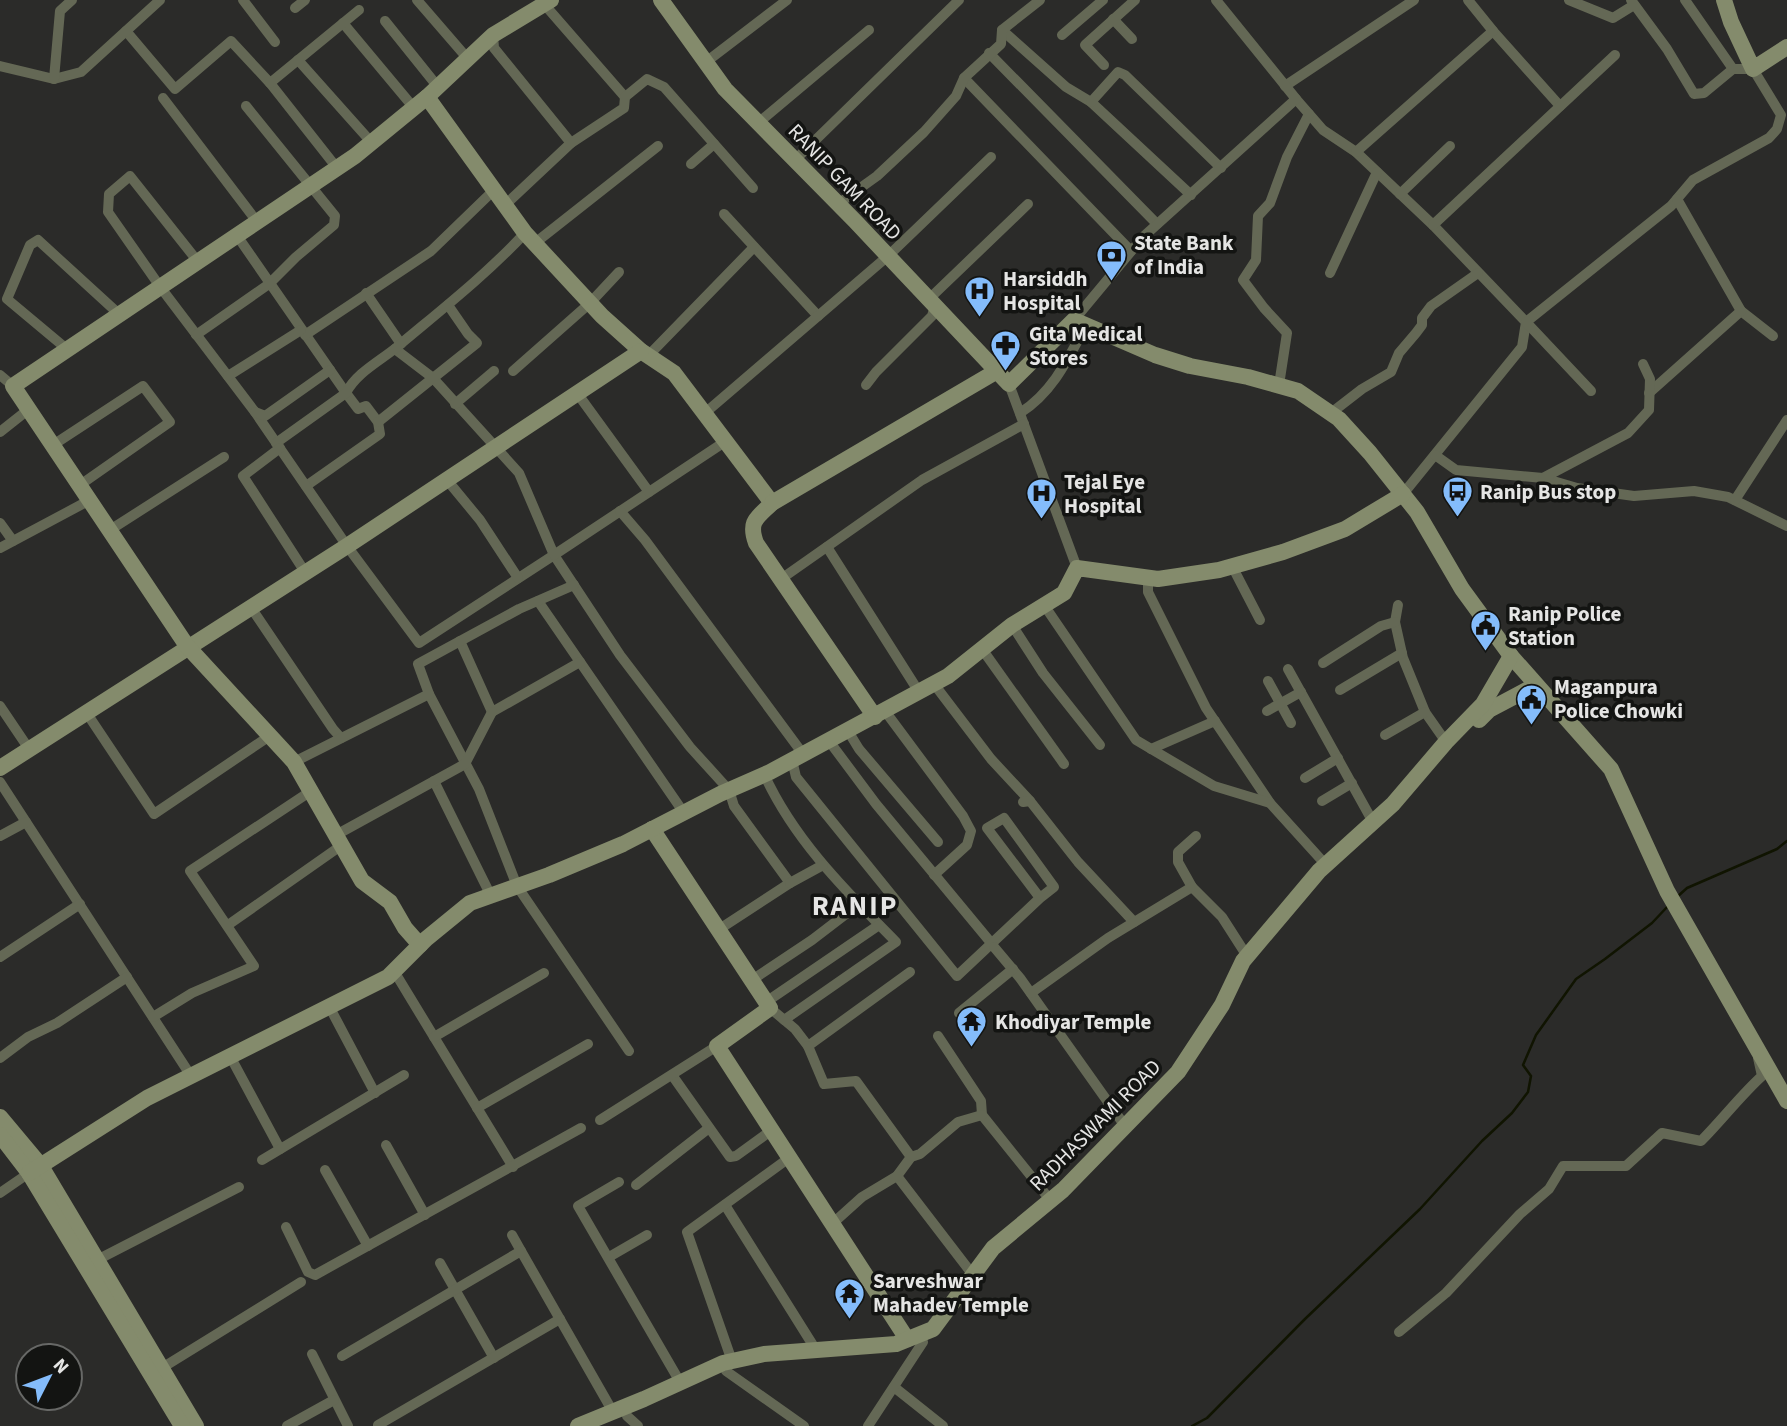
<svg xmlns="http://www.w3.org/2000/svg" width="1787" height="1426" viewBox="0 0 1787 1426" font-family="'Source Sans 3',sans-serif">
<style>
.lines{fill:none;stroke-linecap:round;stroke-linejoin:round}
.stream{stroke:#101401;stroke-width:2.5}
.street{stroke:#646855;stroke-width:10}
.secondary{stroke:#848b6c;stroke-width:16}
.labels{text-anchor:middle;dominant-baseline:central;stroke-width:7;stroke-linejoin:round;paint-order:stroke}
.street-label{font-size:21px;fill:#e5e5e4;stroke:#131412}
.poi-label{font-size:21px;font-weight:bold;fill:#e5e5e4;stroke:#131412;text-anchor:start}
.district-label{font-size:28px;font-weight:bold;letter-spacing:2px;fill:#e5e5e4;stroke:#131412}
</style>
<rect width="100%" height="100%" fill="#2b2b29"/>
<g class="lines">
<g class="stream">
<path d="M1677,897L1687,888L1777,849L1787,841"/>
<path d="M1192,1426L1207,1418L1305,1319L1420,1209L1482,1141L1512,1113L1528,1092L1531,1076L1523,1065L1536,1035L1576,979L1605,959L1652,923L1668,906"/>
</g>
<g class="street">
<path d="M243,0L275,42"/>
<path d="M417,0L468,59"/>
<path d="M1569,0L1613,18L1634,5"/>
<path d="M1631,0L1667,49L1694,94L1704,93L1733,69"/>
<path d="M544,4L625,97"/>
<path d="M295,8L305,0"/>
<path d="M1113,19L1132,39"/>
<path d="M385,21L438,87"/>
<path d="M343,23L414,108"/>
<path d="M1002,30L1066,87L1091,102L1191,195"/>
<path d="M126,31L175,89L231,41L270,83L337,168"/>
<path d="M1493,31L1560,106"/>
<path d="M493,35L494,48L571,143"/>
<path d="M1062,35L1103,0"/>
<path d="M989,53L1157,224"/>
<path d="M298,60L372,143"/>
<path d="M706,62L787,0"/>
<path d="M1104,65L1085,45L1135,0"/>
<path d="M0,66L54,79L81,72L160,0"/>
<path d="M964,78L1131,251"/>
<path d="M54,79L60,11L72,0"/>
<path d="M270,83L359,10"/>
<path d="M1285,86L1414,0"/>
<path d="M163,98L258,223"/>
<path d="M1296,99L1323,130L1356,152L1433,225L1526,322L1522,347L1403,494"/>
<path d="M1091,102L1118,72L1125,75L1221,168"/>
<path d="M758,123L869,30"/>
<path d="M1356,152L1493,31L1468,0"/>
<path d="M795,160L959,0"/>
<path d="M691,164L714,144"/>
<path d="M1400,194L1450,146"/>
<path d="M838,204L877,176L924,132L956,96L964,78L1001,44L1002,30L1040,0"/>
<path d="M505,205L571,143L624,108L625,97L647,79L664,87L753,188"/>
<path d="M724,214L818,316"/>
<path d="M1433,225L1615,55"/>
<path d="M238,237L346,393L358,409L366,406L378,422L380,434L306,486"/>
<path d="M535,243L658,146"/>
<path d="M199,263L130,176L109,194L108,212L161,288L255,412L347,546L419,643L554,555L620,655L690,747L729,790L734,806L790,883L718,930"/>
<path d="M1330,273L1377,172"/>
<path d="M366,293L401,344"/>
<path d="M929,299L1028,204"/>
<path d="M1741,311L1773,336"/>
<path d="M1074,320L1143,237L1296,99L1216,0"/>
<path d="M196,335L269,284L296,257L334,225L335,216L246,106"/>
<path d="M305,335L431,251L494,190"/>
<path d="M395,349L433,378L519,473L554,555L726,441"/>
<path d="M68,350L7,299L30,245L38,240L120,315"/>
<path d="M648,356L754,247"/>
<path d="M513,371L590,303L619,272"/>
<path d="M0,375L13,386"/>
<path d="M228,376L301,330"/>
<path d="M1009,384L1077,568"/>
<path d="M866,385L876,372L932,316L935,306"/>
<path d="M1279,385L1287,333L1264,308L1243,280L1256,260L1258,216L1270,203L1287,157L1309,114"/>
<path d="M1591,391L1526,322L1671,206L1693,180L1769,138L1777,129L1781,115L1753,69H1733L1685,0"/>
<path d="M577,393L649,492"/>
<path d="M1649,393L1741,311L1677,199"/>
<path d="M455,404L494,371"/>
<path d="M255,412L265,416L330,370"/>
<path d="M705,413L888,256L991,157"/>
<path d="M1020,413C1053,392 1068,359 1086,325"/>
<path d="M1331,413L1362,389L1391,372L1399,353L1416,333L1422,325V318L1431,306L1478,273"/>
<path d="M378,422L477,343L468,334L448,305"/>
<path d="M0,432L29,409"/>
<path d="M276,443L346,393C356,373 380,361 397,347C441,310 486,275 525,233"/>
<path d="M53,445L143,386L170,422L80,485"/>
<path d="M280,448L243,476L305,572"/>
<path d="M1435,455L1456,470L1543,478L1577,488L1634,496L1694,491L1728,497L1787,526"/>
<path d="M1543,478L1628,433L1649,410L1650,379L1643,364"/>
<path d="M447,480L480,520L518,578"/>
<path d="M1735,500L1787,420"/>
<path d="M620,511L645,540L803,754"/>
<path d="M0,523L13,541"/>
<path d="M110,530L224,457"/>
<path d="M827,547L919,692"/>
<path d="M0,548L90,500"/>
<path d="M1232,566L1260,620"/>
<path d="M1148,578V592L1206,708L1270,803"/>
<path d="M781,579L922,480L1024,424"/>
<path d="M538,601L684,813"/>
<path d="M1044,605L1136,740L1214,786L1270,803L1326,865"/>
<path d="M1398,605L1395,622L1403,658L1425,712L1446,742"/>
<path d="M250,606L333,729L341,738"/>
<path d="M1012,625L1043,673L1100,745"/>
<path d="M460,641L492,712L580,662"/>
<path d="M982,649L1064,764"/>
<path d="M1323,663L1381,626L1395,622"/>
<path d="M1288,669L1373,822"/>
<path d="M1268,681L1291,723"/>
<path d="M934,684L991,759L1030,801"/>
<path d="M1340,690L1402,653"/>
<path d="M429,694L479,789L517,886L629,1051"/>
<path d="M0,706L29,749"/>
<path d="M885,711L963,816L971,831L967,845L934,875"/>
<path d="M1267,711L1301,692"/>
<path d="M86,712L154,814L271,735"/>
<path d="M848,731L859,749L938,842"/>
<path d="M1385,735L1425,712"/>
<path d="M829,741L876,804L992,944"/>
<path d="M1151,749L1215,721"/>
<path d="M792,760L796,777L957,976L1040,898L987,828L1004,818L1054,887L1040,898"/>
<path d="M294,762L429,694L418,664L519,609L574,585"/>
<path d="M764,774C794,840 846,891 896,942L784,1020"/>
<path d="M1305,778L1338,758"/>
<path d="M434,781L491,896"/>
<path d="M0,782L191,1076"/>
<path d="M1322,801L1352,783"/>
<path d="M1023,802L1030,801L1078,862L1134,922"/>
<path d="M336,835L465,764L492,712"/>
<path d="M0,836L26,822"/>
<path d="M790,883L823,865"/>
<path d="M1192,887L1178,862V852L1196,836"/>
<path d="M228,925L342,845"/>
<path d="M994,947L1020,978L1125,1126"/>
<path d="M0,957L80,904"/>
<path d="M394,971L513,1167"/>
<path d="M752,980L812,940L859,904"/>
<path d="M1031,993L1108,938L1192,887L1222,917L1247,956"/>
<path d="M766,1002L879,925"/>
<path d="M330,1008L375,1093"/>
<path d="M770,1008L795,1029L808,1046L910,972"/>
<path d="M959,1013L1013,969"/>
<path d="M153,1017L192,993L254,966L190,871L311,791"/>
<path d="M938,1036L981,1101L982,1115L1051,1201"/>
<path d="M434,1037L544,973"/>
<path d="M808,1046L824,1084L856,1081L911,1157"/>
<path d="M230,1056L280,1149"/>
<path d="M0,1058L28,1037L57,1023L127,977"/>
<path d="M672,1075L730,1157L736,1156L772,1130"/>
<path d="M477,1108L588,1044"/>
<path d="M600,1120L717,1046"/>
<path d="M386,1145L425,1215"/>
<path d="M262,1160L404,1075"/>
<path d="M325,1170L368,1246"/>
<path d="M897,1176L973,1275"/>
<path d="M619,1182L578,1206L680,1382"/>
<path d="M636,1185L709,1128"/>
<path d="M0,1193L29,1173"/>
<path d="M725,1205L816,1350"/>
<path d="M832,1224L862,1197L897,1176L911,1157L920,1154L958,1122L982,1115"/>
<path d="M286,1227L308,1272L315,1275L581,1128"/>
<path d="M512,1235L521,1251"/>
<path d="M609,1257L647,1235"/>
<path d="M97,1260L239,1187"/>
<path d="M440,1263L494,1358"/>
<path d="M1399,1332L1446,1293L1520,1214L1549,1189L1563,1166H1626L1662,1133L1701,1141C1722,1120 1740,1096 1762,1076L1758,1058"/>
<path d="M312,1354L348,1426"/>
<path d="M342,1356L521,1251L613,1412"/>
<path d="M732,1361L687,1232L789,1158"/>
<path d="M157,1371L301,1282"/>
<path d="M726,1371L804,1426"/>
<path d="M894,1387L943,1426"/>
<path d="M627,1416L638,1426"/>
<path d="M378,1425L560,1319"/>
<path d="M287,1426L334,1400"/>
<path d="M868,1426L923,1342"/>
</g>
<g class="secondary">
<path d="M661,0L725,89L855,221L1009,384L1074,320L1155,355L1190,366L1248,377L1298,391L1339,419L1370,453L1417,512L1462,589L1511,656L1611,769L1667,891L1787,1101"/>
<path d="M1724,0L1731,22L1753,69L1787,47"/>
<path d="M427,97L525,233L602,316L641,351L674,373L772,503C757,518 748,521 756,543L875,717"/>
<path d="M772,503L997,371"/>
<path d="M1479,720L1489,710L1536,685"/>
<path d="M0,768L347,546L641,351"/>
<path d="M652,829L770,1008L717,1046L907,1339"/>
<path d="M420,945L405,928L390,902L362,881L294,762L187,646L13,386L355,156L427,97L493,35L551,0"/>
<path d="M0,1117L41,1166L196,1426"/>
<path d="M0,1135L29,1173L182,1426"/>
<path d="M29,1173L147,1098L388,977L426,939L470,903L549,875L623,844L720,794L770,772L948,676L1012,625L1064,593L1077,568L1158,579L1219,570L1283,552L1345,529L1403,494"/>
<path d="M578,1426L644,1399L723,1363L764,1354L896,1344L933,1329L993,1248L1063,1190L1178,1072L1222,1005L1243,961L1319,871L1393,804L1446,742L1483,704L1511,656"/>
</g>
</g>
<defs>
<symbol id="bank-pin" viewBox="-11 -11 22 30"><path d="M0 17L-7.5 6A9.5 9.5 0 1 1 7.5 6Z" fill="#84bcfb" stroke="#131412"/><path d="M-6-4H6V4H-6ZM0-2.3a2.3 2.3 0 1 0 0 4.6a2.3 2.3 0 1 0 0-4.6Z" fill="#111"/></symbol>
<symbol id="hospital-pin" viewBox="-11 -11 22 30"><path d="M0 17L-7.5 6A9.5 9.5 0 1 1 7.5 6Z" fill="#84bcfb" stroke="#131412"/><path d="M-5-5h3v3.5h4V-5h3V5h-3V1.5h-4V5h-3Z" fill="#111"/></symbol>
<symbol id="pharmacy-pin" viewBox="-11 -11 22 30"><path d="M0 17L-7.5 6A9.5 9.5 0 1 1 7.5 6Z" fill="#84bcfb" stroke="#131412"/><path d="M-2-6h4v4h4v4h-4v4h-4v-4h-4v-4h4Z" fill="#111"/></symbol>
<symbol id="bus-pin" viewBox="-11 -11 22 30"><path d="M0 17L-7.5 6A9.5 9.5 0 1 1 7.5 6Z" fill="#84bcfb" stroke="#131412"/><path d="M-5-6H5V4H4V6H2V4H-2V6H-4V4H-5ZM-3.5-4V0h7V-4ZM-3.5 1.2v1.5H-2V1.2ZM2 1.2v1.5H3.5V1.2Z" fill="#111"/></symbol>
<symbol id="civic-pin" viewBox="-11 -11 22 30"><path d="M0 17L-7.5 6A9.5 9.5 0 1 1 7.5 6Z" fill="#84bcfb" stroke="#131412"/><path d="M-.6-6.5H3V-4.5H.6V-3L4-1V1h2V6H-6V1h2V-1L-.6-3ZM-1.2 2.5V6h2.4V2.5Z" fill="#111"/></symbol>
<symbol id="temple-pin" viewBox="-11 -11 22 30"><path d="M0 17L-7.5 6A9.5 9.5 0 1 1 7.5 6Z" fill="#84bcfb" stroke="#131412"/><path d="M0-6L5-2H3V0L6.5 2.5H4V6H1.5V3h-3V6H-4V2.5H-6.5L-3 0V-2H-5Z" fill="#111"/></symbol>
</defs>
<g fill-rule="evenodd">
<use href="#bank-pin" x="1094" y="238" width="35" height="47"/>
<use href="#hospital-pin" x="962" y="274" width="35" height="47"/>
<use href="#pharmacy-pin" x="988" y="328" width="35" height="47"/>
<use href="#bus-pin" x="1440" y="474" width="35" height="47"/>
<use href="#hospital-pin" x="1024" y="476" width="35" height="47"/>
<use href="#civic-pin" x="1468" y="608" width="35" height="47"/>
<use href="#civic-pin" x="1514" y="682" width="35" height="47"/>
<use href="#temple-pin" x="954" y="1004" width="35" height="47"/>
<use href="#temple-pin" x="832" y="1276" width="35" height="47"/>
</g>
<g class="labels">
<g class="street-label">
<text transform="translate(845 182) rotate(46)">RANIP GAM ROAD</text>
<text transform="translate(1095 1125) rotate(-45)">RADHASWAMI ROAD</text>
</g>
<g class="poi-label">
<text x="1134" y="243">State Bank<tspan x="1134" dy="24">of India</tspan></text>
<text x="1003" y="279">Harsiddh<tspan x="1003" dy="24">Hospital</tspan></text>
<text x="1029" y="334">Gita Medical<tspan x="1029" dy="24">Stores</tspan></text>
<text x="1064" y="482">Tejal Eye<tspan x="1064" dy="24">Hospital</tspan></text>
<text x="1480" y="492">Ranip Bus stop</text>
<text x="1508" y="614">Ranip Police<tspan x="1508" dy="24">Station</tspan></text>
<text x="1554" y="687">Maganpura<tspan x="1554" dy="24">Police Chowki</tspan></text>
<text x="995" y="1022">Khodiyar Temple</text>
<text x="873" y="1281">Sarveshwar<tspan x="873" dy="24">Mahadev Temple</tspan></text>
</g>
<g class="district-label">
<text x="855" y="906">RANIP</text>
</g>
</g>
<g transform="translate(49 1377) rotate(48)"><circle r="33" fill="#131412" stroke="#676866" stroke-width="2"/>
<path d="M0-5L12 26L0 18L-12 26Z" fill="#84bcfb"/>
<text y="-10" font-size="19" font-weight="bold" text-anchor="middle" fill="#e5e5e4">N</text>
</g>
</svg>
